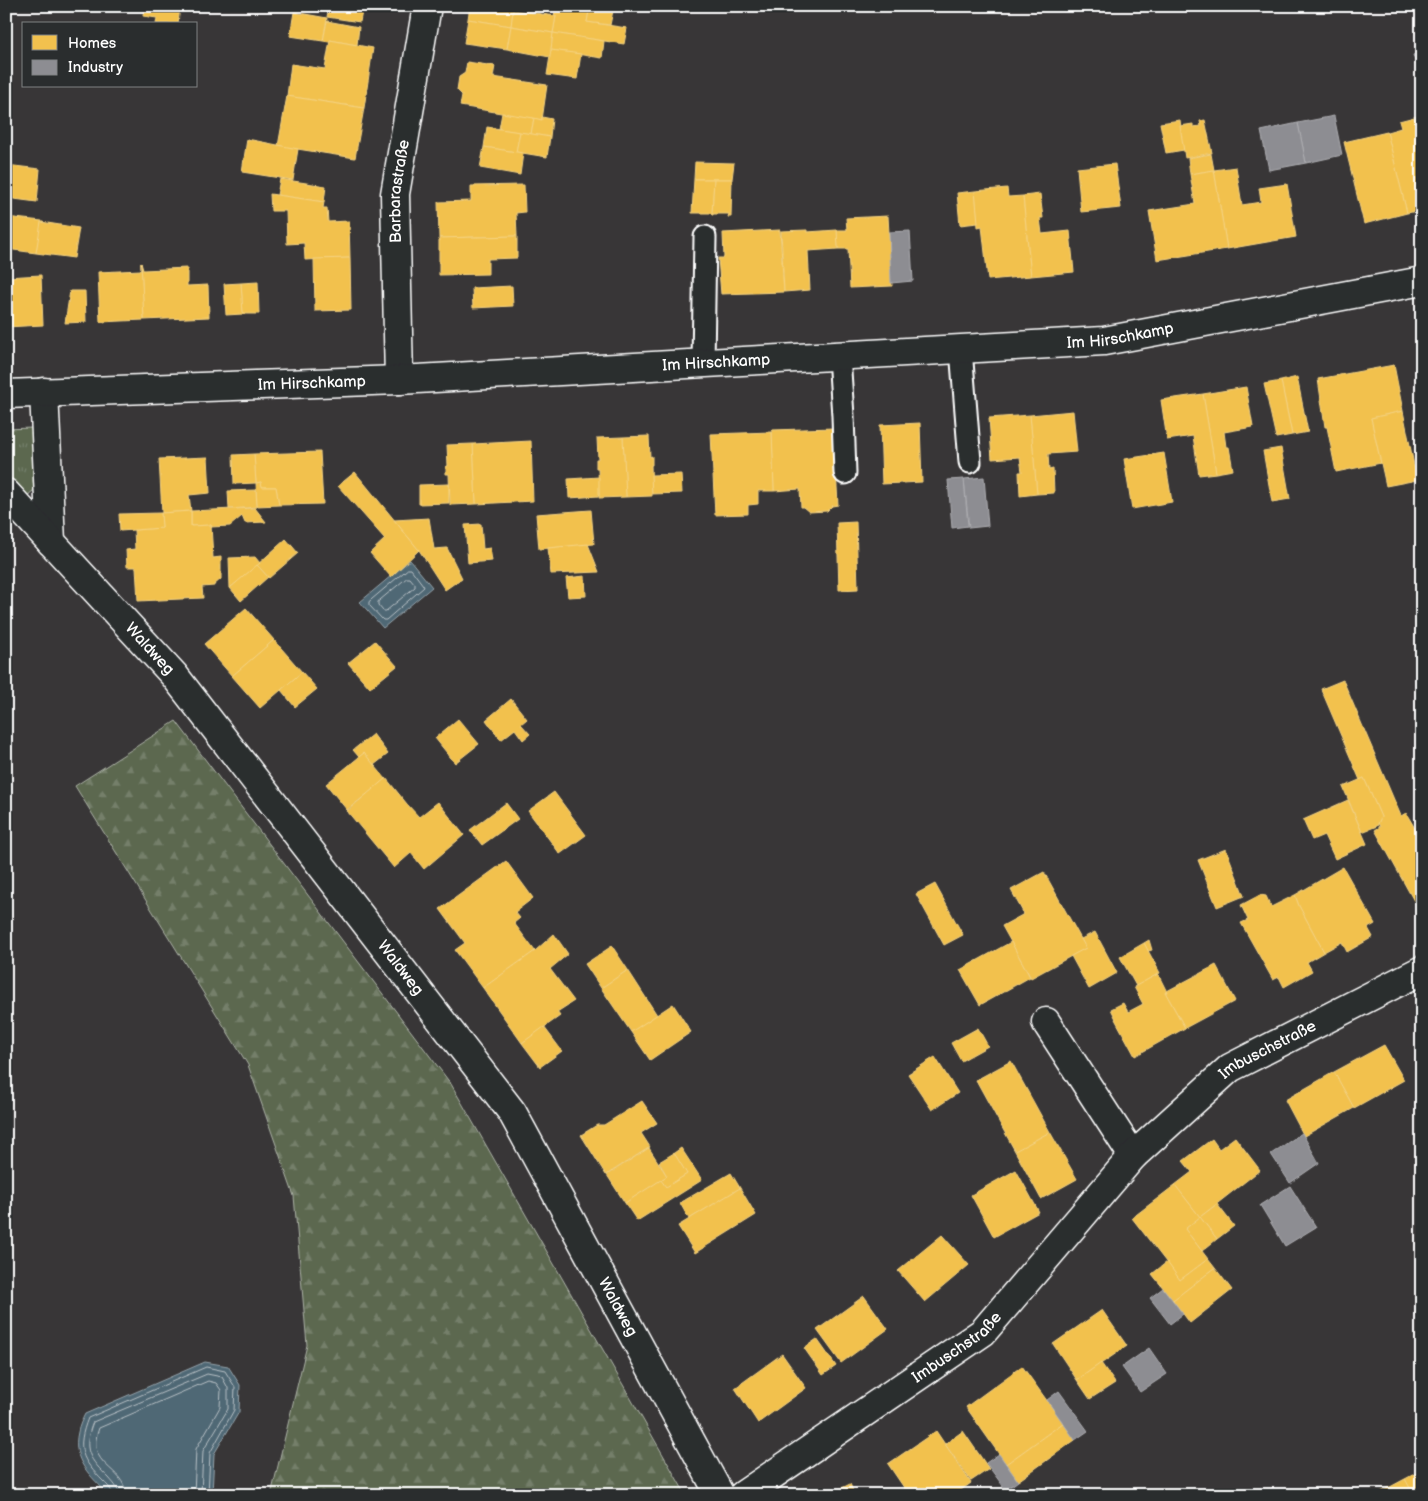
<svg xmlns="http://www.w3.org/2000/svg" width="1428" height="1501" viewBox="0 0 1428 1501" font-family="'Balsamiq Sans',sans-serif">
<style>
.grass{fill:url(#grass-tufts);stroke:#aeb4a8}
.forest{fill:url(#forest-firs);stroke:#aeb4a8}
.water{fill:#4f6774;stroke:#95a4ac}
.homes{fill:#f2c14e;stroke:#f6d483}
.industry{fill:#8d8d92;stroke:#afafb3}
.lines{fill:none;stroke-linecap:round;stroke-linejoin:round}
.shore{stroke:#b9c2c7;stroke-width:1}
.service-casing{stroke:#fff;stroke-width:25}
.minor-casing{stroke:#fff;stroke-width:31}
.service{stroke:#2a2d2e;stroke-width:21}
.minor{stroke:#2a2d2e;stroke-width:28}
.labels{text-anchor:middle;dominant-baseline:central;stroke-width:5;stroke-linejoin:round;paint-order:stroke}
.street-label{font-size:16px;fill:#fff;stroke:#2a2d2e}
</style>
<defs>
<pattern id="grass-tufts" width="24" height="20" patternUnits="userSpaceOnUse" patternTransform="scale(1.25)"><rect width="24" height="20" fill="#5c6850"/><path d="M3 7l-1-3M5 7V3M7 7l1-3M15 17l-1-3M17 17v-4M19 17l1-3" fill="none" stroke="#747f6a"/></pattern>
<pattern id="forest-firs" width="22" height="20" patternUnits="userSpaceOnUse" patternTransform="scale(1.25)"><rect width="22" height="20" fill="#5c6850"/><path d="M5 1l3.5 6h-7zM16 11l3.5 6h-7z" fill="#747f6a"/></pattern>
</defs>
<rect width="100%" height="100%" fill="#383637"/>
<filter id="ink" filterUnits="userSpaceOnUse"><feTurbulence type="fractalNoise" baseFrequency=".02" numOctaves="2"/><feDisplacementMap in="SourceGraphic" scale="10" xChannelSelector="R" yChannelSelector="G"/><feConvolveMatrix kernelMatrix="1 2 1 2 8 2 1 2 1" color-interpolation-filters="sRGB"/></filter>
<g filter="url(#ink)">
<path class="grass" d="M32,428L36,477L34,490L27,496L21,497L6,481V429Z"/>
<path class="forest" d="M176,721L451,1084L686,1495H271L307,1345L294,1196L248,1065L75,786Z"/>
<g class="water">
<path d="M410,560L432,587L383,628L360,602Z"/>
<path d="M205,1362L228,1366L240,1385L239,1412L214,1454L212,1495H109C91,1476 71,1461 78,1432C79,1426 82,1420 85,1414Z"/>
</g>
<g class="homes">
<path d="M144,6H180L178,24H156L157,18L143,16Z"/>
<path d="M329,6H363L360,22L327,17Z"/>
<path d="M470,6H514L511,26L468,19Z"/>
<path d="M556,6H590L587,22L627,28L624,44L553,33L556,16H554Z"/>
<path d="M590,6H614L610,25L587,22Z"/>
<path d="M513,10L556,16L553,33L511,26Z"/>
<path d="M294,12L327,18L323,41L290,36Z"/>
<path d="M468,19L511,26L507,49L464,43Z"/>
<path d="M327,21L359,27L357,45L330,40L329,42L323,41Z"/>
<path d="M511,26L553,33L550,57L507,49Z"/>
<path d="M553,33L604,41L602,58L551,50Z"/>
<path d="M330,40L373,48L364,108L287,96L291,64L325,69Z"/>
<path d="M551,50L581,54L577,79L547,75Z"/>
<path d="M467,62L495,66L493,77L547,85L542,120L460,106L462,95L457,90L459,77L465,73Z"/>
<path d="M287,96L364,108L355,158L278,146Z"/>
<path d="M502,113L534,118L531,134L499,129Z"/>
<path d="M1422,115V210L1407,213L1387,132L1401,128L1399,121Z"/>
<path d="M542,117L552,119L550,137L531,134L534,118L542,120Z"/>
<path d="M1180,120L1184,150L1166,153L1160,123Z"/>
<path d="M1205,120L1212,153L1185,158L1180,126L1193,124V127L1201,126L1200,121Z"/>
<path d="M487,127L520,132L516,152L484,147Z"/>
<path d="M520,132L550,137L547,157L516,152Z"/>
<path d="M1387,132L1407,213L1364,224L1344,142Z"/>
<path d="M247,139L298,149L293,180L242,172Z"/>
<path d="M484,147L523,153L520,175L480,168Z"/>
<path d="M1211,154L1214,170L1190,174L1188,158Z"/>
<path d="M695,162L734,163L732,179H694Z"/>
<path d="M1115,164L1121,208L1081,212L1077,168Z"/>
<path d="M6,165L40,169L37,202L6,198Z"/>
<path d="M1236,167L1242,205L1261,202L1259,188L1287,184L1296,237L1227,249L1214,170Z"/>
<path d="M1214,170L1227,249L1157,260L1149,211L1195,204L1190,174Z"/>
<path d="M280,179L326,186L324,202L277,195Z"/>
<path d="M694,179H714L712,215L710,213H692Z"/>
<path d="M714,179H732L731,217H728L729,214H713V215H712Z"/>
<path d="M524,185L525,212L516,213L517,236L439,238L438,202L471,201V186Z"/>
<path d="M1007,188L1008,197L1023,196L1031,276L988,280L982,226L978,227L975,191Z"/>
<path d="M975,191L978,223L960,225L957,193Z"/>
<path d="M270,194L324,202L323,208H327L328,222L349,221L350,258L305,260L304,243L287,244L286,211H271Z"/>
<path d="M1040,194L1043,218H1040L1042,234L1070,231L1074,272L1031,276L1023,196Z"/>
<path d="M888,216L892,286L850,288L848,249H838L837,230H847L846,218Z"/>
<path d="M6,217L42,221L36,253L6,249Z"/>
<path d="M41,222L79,228L74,258L36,253Z"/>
<path d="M780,230L784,292L721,294L718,258H724L723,233Z"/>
<path d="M807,230V232L837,230L838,249L808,251L810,290L784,292L781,231Z"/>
<path d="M517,236V258L488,259V274L439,275V238Z"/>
<path d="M350,258L351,310L315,311L314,259Z"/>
<path d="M141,263L143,270L187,268V286L208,285L209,317L144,320Z"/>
<path d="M141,263L144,320L100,322L98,272L141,270Z"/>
<path d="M41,275L43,325L6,327V277Z"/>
<path d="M258,282L259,314H243L241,283Z"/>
<path d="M241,283L243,314L226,315L224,284Z"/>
<path d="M512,286L513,306L473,308L472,288Z"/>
<path d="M70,291H85L86,322L65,323Z"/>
<path d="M1394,365L1403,411L1371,418L1381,463L1336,472L1327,427H1325L1318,379Z"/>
<path d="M1297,377L1308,432L1292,435L1281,381Z"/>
<path d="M1281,381L1292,435L1276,438L1264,384Z"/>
<path d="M1246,387L1253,427L1224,432L1226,447H1229L1233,470L1216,473L1203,394Z"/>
<path d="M1203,394L1216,473L1199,475L1193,436L1167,440L1161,400Z"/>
<path d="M1073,411L1077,452L1048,454L1049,470L1053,469L1054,493L1037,494L1030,415Z"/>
<path d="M1403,411L1417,480L1386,486L1371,418Z"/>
<path d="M1030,415L1037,494L1020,496L1019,472H1022L1020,457L992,459L989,418Z"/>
<path d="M920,423L922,482L882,484L880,425Z"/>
<path d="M834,428L836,452L834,454L835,469H836L838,505L832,506L827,511L809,512L803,507H801L800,489L774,491L772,430Z"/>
<path d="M772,432L774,491H758V504L748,505V514L715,515L711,434Z"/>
<path d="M649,436L650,457L652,456V465H651L652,496L626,497L623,437Z"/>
<path d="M623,437L626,497L599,498L598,468H596V459H598L597,438Z"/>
<path d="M531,441L533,501L476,504L473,444Z"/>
<path d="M473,444L476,504L450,505L449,474H446V466H448L447,445Z"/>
<path d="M1281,448L1290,499L1272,502L1263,451Z"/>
<path d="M320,452L323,504L279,505L276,487H262L261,482L256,483L254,454Z"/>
<path d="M1164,453L1172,502L1132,509L1124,459Z"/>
<path d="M254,454L256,483L234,484L233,455Z"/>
<path d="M208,457L210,493L189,495L191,511L162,513L159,459Z"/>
<path d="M355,472L419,550L391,577L370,553L385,539L338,486Z"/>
<path d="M681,474L682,493L652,494L651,475Z"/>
<path d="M599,477V496L569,498L568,479Z"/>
<path d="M261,482L262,487H276L279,505L257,506L256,483Z"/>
<path d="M449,484V503L419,504V485Z"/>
<path d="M256,490L257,507L229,509L228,491Z"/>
<path d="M255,508L266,522L245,523L242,516L230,526L211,527V525L191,526V511Z"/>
<path d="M591,510L594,544L539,549L536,514Z"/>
<path d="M191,511V526L211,525L213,558L221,557V579L214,585V586L202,587L203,598L138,601L136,567H127L126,550L135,549L134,530L162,528L161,513Z"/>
<path d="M161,513L162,528L120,531L119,514Z"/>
<path d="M429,518L434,549L447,548L462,578L445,590L419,550L394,520Z"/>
<path d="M856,522L858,589L839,590L837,523Z"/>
<path d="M481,524L483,549L490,548L492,561L468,563L465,525Z"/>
<path d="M286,539L298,553L269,578L257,565Z"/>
<path d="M588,544L599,572L551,574L548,548Z"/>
<path d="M255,557L260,563L230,588L229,558Z"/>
<path d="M257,565L268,577L241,601L230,588Z"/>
<path d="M585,576L586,596L568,597L566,578Z"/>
<path d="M246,608L274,640L232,676L204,644Z"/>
<path d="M274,640L302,672L260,708L232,676Z"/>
<path d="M375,641L397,666L370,688L348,663Z"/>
<path d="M302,672L317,689L295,707L281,690Z"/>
<path d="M1343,680L1401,816L1406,813L1422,840V897L1414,901L1375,830L1380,827L1378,823L1381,817L1364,778L1360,780L1321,689Z"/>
<path d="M511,699L527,719L521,724L530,734L523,740L515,729L501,740L486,720Z"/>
<path d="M458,719L479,744L455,763L435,738Z"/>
<path d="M373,734L388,754L374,765L364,753L359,757L353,750Z"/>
<path d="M364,753L386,779L347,810L326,784Z"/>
<path d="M386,778L407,804L419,817L438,802L464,835L424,869L411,853L394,868L347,811Z"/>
<path d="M1364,778L1381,817L1377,826L1362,832L1343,787Z"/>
<path d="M554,792L586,835L560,854L528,811Z"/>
<path d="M1348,800L1367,844L1335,859L1324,835L1312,840L1303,820Z"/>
<path d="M506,803L518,819L482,845L470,830Z"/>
<path d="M1226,849L1244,896L1217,907L1198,860Z"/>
<path d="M506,861L533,898L515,912L520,918L514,923L535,951L483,988L455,950L465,943L440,909Z"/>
<path d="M1343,867L1375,924L1368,928L1373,937L1347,952L1342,942L1324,952L1299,906L1295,895Z"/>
<path d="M1044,872L1086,948L1031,978L1002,926L1024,914L1011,890Z"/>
<path d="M935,884L963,935L944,945L916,894Z"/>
<path d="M1260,895L1266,896L1271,907L1295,895L1299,906L1324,952L1307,962L1312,971L1284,987L1279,977L1273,980L1241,923L1248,920L1241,905Z"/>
<path d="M1095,932L1117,973L1089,989L1071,956L1086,948L1081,939Z"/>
<path d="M554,934L568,954L550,969L574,1001L557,1012L560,1016L522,1043L483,988L535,951Z"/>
<path d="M1149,940L1152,950L1148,951L1144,943Z"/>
<path d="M1011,942L1030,977L980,1005L960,970Z"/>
<path d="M1144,943L1160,973L1136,986L1120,957Z"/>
<path d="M612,946L628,970L601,988L585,964Z"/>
<path d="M1216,965L1235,1001L1185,1028L1165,992Z"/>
<path d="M628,970L657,1015L631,1032L601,988Z"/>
<path d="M1158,974L1167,992H1165L1185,1028L1135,1056L1115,1019H1116L1111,1009L1123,1003L1128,1012L1143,1004L1134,987Z"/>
<path d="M673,1004L691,1032L650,1060L631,1032Z"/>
<path d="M544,1027L562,1051L540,1067L522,1043Z"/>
<path d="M978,1028L988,1046L961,1061L951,1043Z"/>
<path d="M1384,1045L1404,1080L1354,1108L1334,1072Z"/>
<path d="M935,1057L958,1093L932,1110L908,1074Z"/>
<path d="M1011,1061L1050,1132L1015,1151L976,1080Z"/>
<path d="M1334,1072L1354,1108L1304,1136L1285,1100Z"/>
<path d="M642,1101L657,1123L641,1133L650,1147L606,1175L581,1135L597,1125H604Z"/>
<path d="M1050,1132L1077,1179L1041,1199L1015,1151Z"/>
<path d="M1235,1137L1260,1170L1200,1217L1175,1185L1192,1172L1183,1161L1212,1139L1219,1149Z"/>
<path d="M649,1148L667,1176L625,1203L607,1175Z"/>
<path d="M681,1148L702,1180L637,1221L625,1203L661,1180L666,1187L687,1174L674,1153Z"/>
<path d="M674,1153L687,1174L666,1187L661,1180L667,1176L659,1162Z"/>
<path d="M1016,1170L1039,1212L994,1237L971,1195Z"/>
<path d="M731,1173L740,1188L689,1219L680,1203Z"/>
<path d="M1175,1185L1200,1217L1185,1229L1208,1259L1180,1280L1132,1218Z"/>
<path d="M740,1188L756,1215L695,1253L678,1226Z"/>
<path d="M1217,1204L1234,1226L1217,1239L1200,1217Z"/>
<path d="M1200,1217L1217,1239L1202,1251L1185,1229Z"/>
<path d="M942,1235L969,1265L925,1302L898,1271Z"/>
<path d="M1208,1259L1215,1268L1173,1300L1152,1274L1167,1262L1180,1280Z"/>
<path d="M1215,1268L1232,1290L1190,1323L1173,1300Z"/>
<path d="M864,1296L888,1329L841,1363L817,1330Z"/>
<path d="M1102,1310L1127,1346L1077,1380L1053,1344Z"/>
<path d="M817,1339L836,1366L823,1375L804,1348Z"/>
<path d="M782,1354L806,1388L758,1423L735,1388Z"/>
<path d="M1101,1363L1115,1383L1090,1399L1077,1380Z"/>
<path d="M1022,1366L1063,1423L1006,1464L966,1407Z"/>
<path d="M1063,1423L1075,1440L1018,1481L1006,1464Z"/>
<path d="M936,1431L971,1483L954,1495H909L888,1464Z"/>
<path d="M963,1431L989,1469L971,1481L945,1444Z"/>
<path d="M1422,1470V1495H1414L1405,1479Z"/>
<path d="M1405,1479L1414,1495H1375Z"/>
<path d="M850,1484L855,1495H828Z"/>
</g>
<g class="industry">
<path d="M1422,52V82L1413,55Z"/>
<path d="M1334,116L1342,155L1306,163L1298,123Z"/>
<path d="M1298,123L1306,163L1269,170L1261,131Z"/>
<path d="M910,231L913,281L891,283L889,232Z"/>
<path d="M984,477L988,526L969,528L964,479Z"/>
<path d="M964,479L968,526L952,528L948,480Z"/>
<path d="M1302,1133L1319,1163L1290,1183L1271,1154Z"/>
<path d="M1290,1186L1316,1227L1285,1246L1260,1205Z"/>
<path d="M1163,1288L1183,1314L1170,1324L1150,1298Z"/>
<path d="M1149,1348L1167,1374L1140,1392L1122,1367Z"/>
<path d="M1059,1391L1088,1431L1075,1440L1047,1400Z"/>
<path d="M999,1454L1018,1481L1006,1490L986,1463Z"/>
</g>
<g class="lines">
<g class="shore">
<path d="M408,569H411L423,585L424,587L386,620H383L369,605V602Z"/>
<path d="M407,578H410L415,584V587L386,611H383L378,605V602Z"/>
<path d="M112,1495C112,1489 108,1486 104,1482C81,1459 76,1449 88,1418L206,1367L225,1371L235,1387L234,1410L210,1453L208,1495"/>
<path d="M119,1495C118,1487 114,1484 109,1478C89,1459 82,1450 93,1422L207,1374L222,1377L228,1388V1409L203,1451L201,1495"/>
<path d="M126,1495C125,1466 84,1467 99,1428L208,1381L216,1383L221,1390L220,1407L196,1449L194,1495"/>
</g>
<defs>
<g id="service">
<path d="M961,349L970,462"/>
<path d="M839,356L843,416L845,473"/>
<path d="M703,363L705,237"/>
</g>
<g id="minor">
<path id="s1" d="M399,380L395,194L427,6"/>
<path d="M44,392L51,542"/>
<path id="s2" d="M6,394L399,380L1104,341L1422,281"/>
<path id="s3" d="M6,493L174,675L512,1112L720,1495"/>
<path d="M1046,1022L1133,1156"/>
<path id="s4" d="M743,1495L983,1332L1133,1156L1230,1068L1422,970"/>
</g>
</defs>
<use href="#service" class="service-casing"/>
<use href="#minor" class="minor-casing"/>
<use href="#service" class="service"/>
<use href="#minor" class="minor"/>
</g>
</g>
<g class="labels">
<g class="street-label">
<text stroke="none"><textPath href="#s1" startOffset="189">Barbarastraße</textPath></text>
<text stroke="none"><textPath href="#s2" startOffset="1116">Im Hirschkamp</textPath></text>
<text stroke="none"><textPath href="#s2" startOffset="711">Im Hirschkamp</textPath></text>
<text stroke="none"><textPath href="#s2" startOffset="306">Im Hirschkamp</textPath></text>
<text stroke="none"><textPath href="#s3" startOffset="212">Waldweg</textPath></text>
<text stroke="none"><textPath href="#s3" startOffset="618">Waldweg</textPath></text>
<text stroke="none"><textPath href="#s4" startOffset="694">Imbuschstraße</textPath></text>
<text stroke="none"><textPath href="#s3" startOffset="1022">Waldweg</textPath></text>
<text stroke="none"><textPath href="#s4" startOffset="260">Imbuschstraße</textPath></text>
</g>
</g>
<rect width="1428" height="1501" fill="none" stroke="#2a2d2e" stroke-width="25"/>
<rect x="12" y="12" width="1403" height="1476" fill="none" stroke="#fff" stroke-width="2" filter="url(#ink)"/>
<rect x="22" y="22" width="175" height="65" fill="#2a2d2e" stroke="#7f8182"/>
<rect x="32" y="35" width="25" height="15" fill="#f2c14e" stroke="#7f8182"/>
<text x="68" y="48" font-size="15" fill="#ffffff">Homes</text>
<rect x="32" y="60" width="25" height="15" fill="#8d8d92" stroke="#7f8182"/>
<text x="68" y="72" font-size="15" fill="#ffffff">Industry</text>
</svg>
